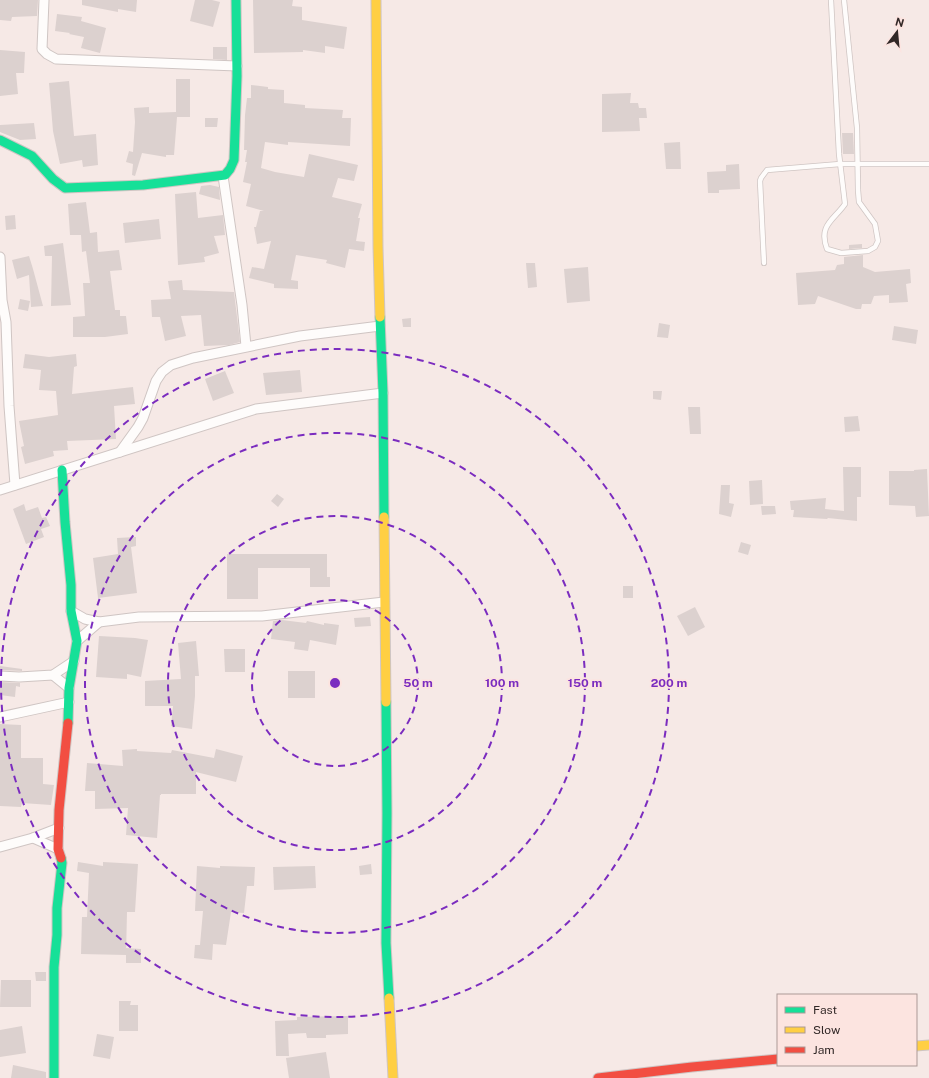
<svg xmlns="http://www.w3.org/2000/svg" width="929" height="1078" viewBox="0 0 929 1078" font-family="'Public Sans',sans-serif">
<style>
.building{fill:#dcd1cf}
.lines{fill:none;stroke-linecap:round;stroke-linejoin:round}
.lane-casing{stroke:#cfc5c3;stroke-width:6}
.street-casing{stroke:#cfc5c3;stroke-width:11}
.fast-casing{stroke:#cfc5c3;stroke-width:11}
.slow-casing{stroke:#cfc5c3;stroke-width:11}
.jam-casing{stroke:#cfc5c3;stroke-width:11}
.lane{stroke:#fefcfb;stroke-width:4.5}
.street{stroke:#fefcfb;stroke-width:9}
.fast{stroke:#16e098;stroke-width:9}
.slow{stroke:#ffcf43;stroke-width:9}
.jam{stroke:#f24e42;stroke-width:9}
.ring{fill:none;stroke:#7b2cbf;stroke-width:2;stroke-dasharray:7 5}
.centre{fill:#7b2cbf;stroke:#fce4e0;stroke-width:2}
.ring-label{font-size:12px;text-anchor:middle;font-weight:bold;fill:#7b2cbf;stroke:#fce4e0;stroke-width:3.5;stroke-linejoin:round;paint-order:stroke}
</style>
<rect width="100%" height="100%" fill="#f6e9e6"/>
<g class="building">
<path d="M0,0H38L37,16L12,17L11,21L0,20Z"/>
<path d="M82,0H137L136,12L118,9V12L82,5Z"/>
<path d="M195,0H212L220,2L213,27L190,21Z"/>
<path d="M253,0H293L292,6L302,7V20L347,27L344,49L325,46V53L303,50V52L254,53Z"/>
<path d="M57,14L82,17L81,21L106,28L100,53L81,48L84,37L69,34L70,33L55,31Z"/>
<path d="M213,47H227V60L213,59Z"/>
<path d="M0,50L25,52L24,73H16L18,94L0,96Z"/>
<path d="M176,79H190V117H177L174,155H166V157L142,153L135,176L132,175L133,164L126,162L129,151L133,152L135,122L134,108L149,107V113L176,112Z"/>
<path d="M69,81L74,136L96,134L98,165L83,167L82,160L60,164L53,131L49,83Z"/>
<path d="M251,85L268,87V89L284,90V103L305,105V108L343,110L342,118H351L350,146L288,142V145L265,142L261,168L275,172L304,177L309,154L358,165L354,181L338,178L332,197L362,204L358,218H360L356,241L365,242L364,251L349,249L345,268L326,263L327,260L296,255L291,280L298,281V289L274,288V284L249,278L252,267L264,269L271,241L257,244L254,227H256L260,211H264L246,206L251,184L243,182L247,162H245L247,150H244L245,115L247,98H251Z"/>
<path d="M631,93L630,103H638L639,108H646L647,118H639L640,131L602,132V94Z"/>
<path d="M205,118H218L217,127H205Z"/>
<path d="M34,123L36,139L20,140L0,132V125Z"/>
<path d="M842,133H853L854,154H843Z"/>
<path d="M680,142L681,169H666L664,143Z"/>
<path d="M739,164L740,189L719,190V193H708L707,172L726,171V165Z"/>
<path d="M210,185L219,187L220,200L199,194L201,186Z"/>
<path d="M196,192L198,218L223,215L225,235L214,236L219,253L204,257L205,262L178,265L175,194Z"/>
<path d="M86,202L90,233L97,232L98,252L119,250L122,270L110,271L115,310H120V316H126L128,334L105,337H73V317L85,316L83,283H90L86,251L82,252L81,235H70L68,204Z"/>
<path d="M15,215L16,229L6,230L5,216Z"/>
<path d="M159,219L161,239L125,243L123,223Z"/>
<path d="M63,243L71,305L51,306L52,256H45L44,246Z"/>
<path d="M862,244V248L849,249V245Z"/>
<path d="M863,255V267L875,272L910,269L911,283L906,284L908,302L889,303V295L874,296L871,304H862L861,309H856L818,296L815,304L798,305L796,273L835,270L837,265L844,264V257Z"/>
<path d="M29,256L33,269L43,306L31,307L29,275L17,279L12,260Z"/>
<path d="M526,263H535L537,287L528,288Z"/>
<path d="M588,267L590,301L567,303L564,269Z"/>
<path d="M182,280L183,290L234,292L240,342L229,345L204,346L201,315L181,316L186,336L165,341L160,317H152L151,300L171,299L168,281Z"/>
<path d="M20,299L30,301L28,311L18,309Z"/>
<path d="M411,318V327H403L402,319Z"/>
<path d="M659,323L670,325L668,338L657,337Z"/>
<path d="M894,326L918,330L916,344L892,340Z"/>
<path d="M25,354L49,357L76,354L77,366L74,367L72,394L133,387L135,404L114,406L116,439L67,441L68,450L53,451L54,456L25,464L21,447L24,446L19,421L58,415L56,391L39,390L41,370L23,368Z"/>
<path d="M300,370L302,392L266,395L263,373Z"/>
<path d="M225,371L234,393L213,401L205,379Z"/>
<path d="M653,391H662L661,400L653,399Z"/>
<path d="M688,407H700L701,434H690Z"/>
<path d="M858,416L860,431L845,432L844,417Z"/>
<path d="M843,467H861V497H857V521L828,518L827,519L793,517L794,510H791L790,501L826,498L825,509L844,511Z"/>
<path d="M927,469L929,516L916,517L915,506L889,505V471H914V470Z"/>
<path d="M762,480L763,504L750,505L749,481Z"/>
<path d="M721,485H730L729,503L734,504L731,517L719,514Z"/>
<path d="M277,494L284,499L278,507L271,501Z"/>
<path d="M24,504L26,511L38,507L42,518L46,517L50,526L41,529L44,537L26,544L13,509Z"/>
<path d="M761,506H775L776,514L762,515Z"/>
<path d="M136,537V546L131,547L137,593L98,598L93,558L118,554L117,538Z"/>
<path d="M741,542L751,545L748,555L738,552Z"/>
<path d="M227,554H327V577H330V587H310V568H258V599H227Z"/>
<rect x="623" y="586" width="10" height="12"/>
<path d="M695,607L705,627L688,636L677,616Z"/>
<path d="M370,617L371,626L355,627L354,618Z"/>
<path d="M282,620L306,623L307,621L324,625V623L339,625L336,645L310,640L308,651L294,649L295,642L271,639L273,621Z"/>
<path d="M99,636L135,638L148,640L141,677L127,674V679L96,677Z"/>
<path d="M196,641L199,676H195V696L192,729L171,726L173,706H145V681L181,679L178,643Z"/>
<path d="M224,649H245V672H225Z"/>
<path d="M0,666L22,669V671L0,670Z"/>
<rect x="288" y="671" width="27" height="27"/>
<path d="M0,682L20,683V687L16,686L15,697L0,695Z"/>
<path d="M0,724L21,725V758H43V784L54,785L51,805L22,803L21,807L0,806Z"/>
<path d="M137,749V751L171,753L172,750L214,758L216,749L243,756L236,782L196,772V794H161V795H160L157,838L126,835L128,808L95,809V791H85L87,763L123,766L122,750Z"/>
<path d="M78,862L103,866V862L138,864L135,912H127L126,955L81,954L82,917H87L89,873L77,871Z"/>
<path d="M371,864L372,874L360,875L359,866Z"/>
<path d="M197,866L220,868V866L255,867L254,886H247L244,913L231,912L226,945L213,944L212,960L194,958L195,945H200L203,911H195Z"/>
<path d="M315,866L316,888L274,890L273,867Z"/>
<path d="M126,948L141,949V963H126Z"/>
<path d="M35,972H46V981H36Z"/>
<path d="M1,980H31V1007H0Z"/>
<path d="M119,1001H131L130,1005H138V1031H119Z"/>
<path d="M348,1016V1034L326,1035V1038H307L306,1033L288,1034L289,1056H276L275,1021L297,1020V1017Z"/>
<path d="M22,1026L26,1053L0,1057V1030Z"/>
<path d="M97,1034L114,1037L110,1059L93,1056Z"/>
<path d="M326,1052L330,1078H289L286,1058Z"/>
<path d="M13,1065L46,1072V1078H11Z"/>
</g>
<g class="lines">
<defs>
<g id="lane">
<path d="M831,0L839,154L845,204C834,220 818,225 827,249L841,253L868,251L875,247L878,241L875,224L859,202L858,190L857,128L844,0"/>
<path d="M764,263L760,181L761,178L767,170L840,164H929"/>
</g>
<g id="street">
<path d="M44,0L42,49L47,54L56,59L237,66"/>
<path d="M223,176L242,305L246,346"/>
<path d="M0,257L2,300L6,322L9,406L15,485"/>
<path d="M120,452L138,427L143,418L156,381L162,372L171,365L193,358L300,336L380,326"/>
<path d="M0,490L256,409L383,393"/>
<path d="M71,611L85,619L99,622L139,617L262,616L384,602"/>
<path d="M77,641L99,622"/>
<path d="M53,675L69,688"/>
<path d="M0,676L19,677L53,675L74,661"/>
<path d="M0,717L69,702"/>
<path d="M33,838L58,849"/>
<path d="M0,847L33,838L59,828"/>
</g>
<g id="fast">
<path d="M0,140L32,156L53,179L65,188L143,185L225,175L230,169L234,160L237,76L236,0"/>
<path d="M380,317L383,393L384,517"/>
<path d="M62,470L65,522L71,585V611L77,641L69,688L68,723"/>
<path d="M386,702L387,813L386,943L389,998"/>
<path d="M54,1078V967L57,935V908L62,863L61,858"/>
</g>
<g id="slow">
<path d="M376,0L378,247L380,317"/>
<path d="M384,517L386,702"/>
<path d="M389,998L393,1078"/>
<path d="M916,1046L929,1045"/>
</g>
<g id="jam">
<path d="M61,858L58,849L59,810L68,723"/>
<path d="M598,1078L692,1067L778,1059"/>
</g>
</defs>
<use href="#lane" class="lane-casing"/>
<use href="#street" class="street-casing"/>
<use href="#fast" class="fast-casing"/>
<use href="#slow" class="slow-casing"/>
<use href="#jam" class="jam-casing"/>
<use href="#lane" class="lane"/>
<use href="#street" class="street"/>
<use href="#fast" class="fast"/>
<use href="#slow" class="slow"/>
<use href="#jam" class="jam"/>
</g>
<g class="ring">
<circle cx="335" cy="683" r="83"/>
<circle cx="335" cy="683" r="167"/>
<circle cx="335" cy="683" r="250"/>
<circle cx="335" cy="683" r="334"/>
</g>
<circle cx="335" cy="683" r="6" class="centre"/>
<g class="ring-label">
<text x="418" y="687">50 m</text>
<text x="502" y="687">100 m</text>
<text x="585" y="687">150 m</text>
<text x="669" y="687">200 m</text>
</g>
<rect x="777" y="994" width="140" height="72" fill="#fce4e0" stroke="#ab9996"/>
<rect x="785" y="1007" width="20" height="6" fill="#16e098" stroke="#ab9996"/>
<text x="813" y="1014" font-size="12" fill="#322827">Fast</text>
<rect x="785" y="1027" width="20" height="6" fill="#ffcf43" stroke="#ab9996"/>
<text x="813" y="1034" font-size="12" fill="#322827">Slow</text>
<rect x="785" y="1047" width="20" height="6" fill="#f24e42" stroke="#ab9996"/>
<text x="813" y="1054" font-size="12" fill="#322827">Jam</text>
<g transform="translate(897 32) rotate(16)" stroke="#fce4e0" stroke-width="3" paint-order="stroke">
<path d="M0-3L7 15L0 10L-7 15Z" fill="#322827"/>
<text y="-6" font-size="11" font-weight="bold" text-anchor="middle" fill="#322827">N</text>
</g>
</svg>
